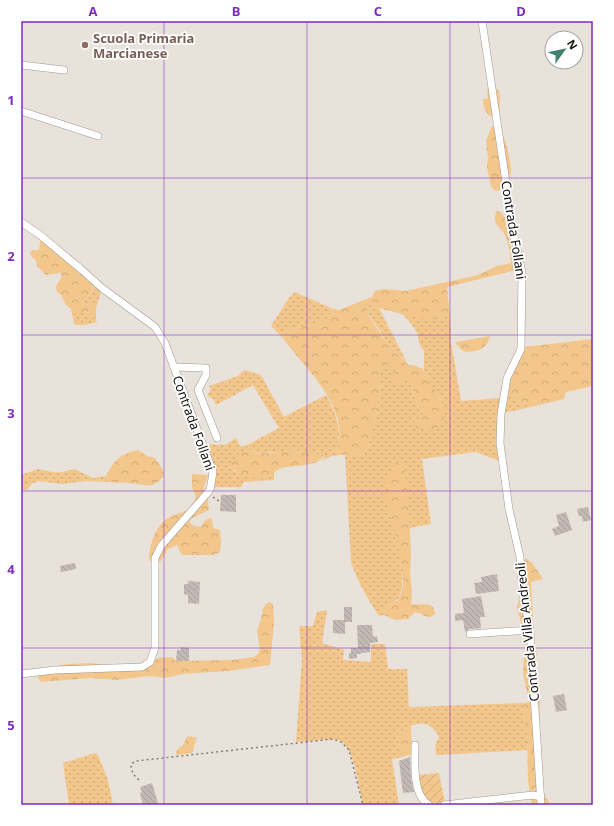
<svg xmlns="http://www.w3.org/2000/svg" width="614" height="826" viewBox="0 0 614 826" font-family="'Noto Sans',sans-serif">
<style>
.grass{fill:url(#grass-dots)}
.forest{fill:url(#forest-crowns)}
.garden{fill:url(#garden-furrows)}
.building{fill:url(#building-back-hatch)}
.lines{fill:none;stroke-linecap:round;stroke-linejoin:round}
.minor-casing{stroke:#9f9992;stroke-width:8}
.path{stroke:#817d77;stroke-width:1.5;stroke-dasharray:2 3;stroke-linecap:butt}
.minor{stroke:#fff;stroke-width:7}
.grid{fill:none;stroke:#7b2cbf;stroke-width:1;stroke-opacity:0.55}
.education-dot{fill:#8d6e63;stroke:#fff;stroke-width:1.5}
.labels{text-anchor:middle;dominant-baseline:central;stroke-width:3.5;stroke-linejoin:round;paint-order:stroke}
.education-label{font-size:13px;font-weight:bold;fill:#785e54;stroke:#fff;text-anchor:start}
.street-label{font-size:13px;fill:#13110e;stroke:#fff}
.neatline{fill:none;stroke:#7b2cbf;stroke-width:1.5}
.grid-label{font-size:13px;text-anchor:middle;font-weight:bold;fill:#7b2cbf}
</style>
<defs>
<pattern id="grass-dots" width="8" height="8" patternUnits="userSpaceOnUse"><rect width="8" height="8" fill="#f3c68b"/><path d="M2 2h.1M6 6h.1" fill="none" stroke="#cfa977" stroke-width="1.8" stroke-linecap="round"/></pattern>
<pattern id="forest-crowns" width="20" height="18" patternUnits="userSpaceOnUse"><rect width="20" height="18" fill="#f3c68b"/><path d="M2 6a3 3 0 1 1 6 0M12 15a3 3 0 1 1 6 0" fill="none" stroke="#cfa977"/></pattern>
<pattern id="garden-furrows" width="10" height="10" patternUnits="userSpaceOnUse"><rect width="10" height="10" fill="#f3c68b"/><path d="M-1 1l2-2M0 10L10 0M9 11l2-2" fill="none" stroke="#cfa977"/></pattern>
<pattern id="building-back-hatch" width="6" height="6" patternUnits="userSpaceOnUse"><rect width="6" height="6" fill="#c2b9b4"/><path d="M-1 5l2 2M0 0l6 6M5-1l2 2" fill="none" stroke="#a69e9a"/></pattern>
</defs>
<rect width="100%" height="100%" fill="#e8e2da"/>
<g class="grass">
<path d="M95,286L101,292L96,308L82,302L88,297Z"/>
<path d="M295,292L333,309L328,318L322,322L284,331L283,338L271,326L289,298Z"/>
<path d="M373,301L379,308L408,365L389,345L366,310L369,305Z"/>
<path d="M82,311C87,311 95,317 97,322L85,325H75L72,314Z"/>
<path d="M401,313L438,319L450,315L451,342L461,401L501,398L497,422L499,461L476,452L422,459L431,524L409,528L406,482L386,502L398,540L399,546V562L403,568L402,587L399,598L385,608L384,615L379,616C368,599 357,581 351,562L345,454H348L360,456L368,448L371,431L375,421L380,391L378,375L379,367L389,365L395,367V370L402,382L406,380L412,387L416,400L423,415L422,419L418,421L428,430L443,421V412L441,400L424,373V351L419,343L418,334L410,322Z"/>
<path d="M244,370L261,375L284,417L326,395C336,412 343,431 336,450L341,455L332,456L321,461L324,458V454L314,455L293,449L281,452L261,453L248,450L230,467L235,472L263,478L274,472V480L243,482L242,487H212L205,444L225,445L236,438L240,446H245L279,428L253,385L216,405L214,400L207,395L211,390L209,386L238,376Z"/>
<path d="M509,384L511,398L531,407L503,413Z"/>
<path d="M39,469C55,473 57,474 74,469L93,478L106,476L110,482L85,481L63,484L38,481L31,484L28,489L21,491V478L23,474Z"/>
<path d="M327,610L322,643L344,650L343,660L371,662V644H385L388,669H407L409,707L523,703L522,711L527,730V750L436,755L435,746L439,737C429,716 411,723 397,735L403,757L392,759L399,805H363C359,790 355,753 344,744C341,740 337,739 333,739L296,742L302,659L299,626H313L317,612Z"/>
<path d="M95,753L98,755L108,780L113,805H69L63,763Z"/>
</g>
<g class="forest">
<path d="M493,88L499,90L500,99L499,119C488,117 483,111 483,99L488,98L487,89Z"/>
<path d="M492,126C494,127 498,129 500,131C506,137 511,163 511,171C510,178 507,183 503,189L496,191L493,189L491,186L487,167L488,158L486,141Z"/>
<path d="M497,211L501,212L505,218L516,270L447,287L450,315L438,319L418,318L379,308L373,301L369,305L366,310C377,331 391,349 408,365H413L423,369L424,373C432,385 455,415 438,427C433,431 429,431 424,428L418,429L414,425V421L422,419L423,415L416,400L412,387L406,380L394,385L391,380L395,367L389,365L380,367L378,375L380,391L375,421L371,431L368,448L360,456L348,454L341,455L336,450C353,409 304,368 283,338L284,331L322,322L328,318L333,309L339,310L372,297L375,291L383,289L406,291L465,278L478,275L497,266L511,263C510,255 509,245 506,237C502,228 490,224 497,211Z"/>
<path d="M41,237L73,257L96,281C93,290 89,296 82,302L96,308V319L86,311L72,314L71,309L66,305L61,295L57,292L56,287L58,283L62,276L60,273L46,275L37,266L36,260L32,257L30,253L32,250H39Z"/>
<path d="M490,336C488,349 474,354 463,351L457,345L456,342Z"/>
<path d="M593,339V386L566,392L564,399L531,407L511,398L508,391L511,376L524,347Z"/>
<path d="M293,449L314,455L324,454C322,467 292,465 282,468C275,470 269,477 262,478C251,479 238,474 230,467C234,459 239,449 250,450C254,451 258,453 262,453C272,454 283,452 293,449Z"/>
<path d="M138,450L147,456L155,458L162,468L164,476C151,491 146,484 129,483C123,482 117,483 110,482L106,476C115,459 119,455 138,450Z"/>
<path d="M402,461C410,490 409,524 411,555C411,561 410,567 410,574C411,584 413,594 411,604C422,606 434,600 435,614L431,617C424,617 421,613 415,612L408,619L395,620L384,615L385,608L399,599L403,587V568L399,562V546L386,502L385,494L386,480L396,462Z"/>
<path d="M192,474L208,475L203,490L205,495L208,499L209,510L192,518L189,522L194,526L201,527C204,522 204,519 211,518L212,520L213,528L220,530L221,543L220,552L214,555H182L177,545L168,549C164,555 162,563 154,565L149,560C149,546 156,523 170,517C184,510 188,514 196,497L192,487Z"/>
<path d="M522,559H527L533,564L543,579L531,582L534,642L537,654L536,672L540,688L539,756L544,795L547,798L550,805H532L528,781L527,730L522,711L523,703L530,702C525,683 519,669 527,649L517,606L519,600L522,596Z"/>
<path d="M269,602L273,604L274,623L270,665L228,671L182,674L166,678L149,676L117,680L90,678L41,682L36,675L61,665L71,664L91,663L122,667L147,666L158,658L172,657L176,661L233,660L254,657L258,654L260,649L257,631L261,619L263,608L266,604Z"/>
<path d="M411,726L412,754L403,757L397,735L405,729Z"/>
<path d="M189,736L197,738L192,753L176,755L177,750L184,744L186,738Z"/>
</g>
<path class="garden" d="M439,773L445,803C423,805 421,794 419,775Z"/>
<g class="building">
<path d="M221,495H236V512L220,511Z"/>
<path d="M588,507L591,520L583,522L582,516H579L577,509Z"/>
<path d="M566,512L572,530L555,536L552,529L559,526L556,515Z"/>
<path d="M75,563L76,569L61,572L60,566Z"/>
<path d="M497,574L499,591L476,594L474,583L482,582L481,577Z"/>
<path d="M188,581L200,582L199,604L188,603V595L184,594V584H188Z"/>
<path d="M481,596L485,617H480L481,628L469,629L465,632L463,620L455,621V614L464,613L462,599Z"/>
<path d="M344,607H352V622H345V634L333,633V620H344Z"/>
<path d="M357,625H372L373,637L377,636L378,642L370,643V652L361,653V654H357V658L349,659V653H351V648H358Z"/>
<path d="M181,647L189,648V661H176L177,650H181Z"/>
<path d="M564,694L567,710L556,712L553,696Z"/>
<path d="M410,757L411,778L414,792L403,793L399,761Z"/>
<path d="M152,783L158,803L151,805H143L140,793L142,792L140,787Z"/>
</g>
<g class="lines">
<defs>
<g id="minor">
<path d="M482,21L514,236L522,272L521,349L507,378L501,414L500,443L509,509L520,557L523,594L530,630L541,805"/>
<path d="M21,65L64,70"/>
<path d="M21,111L98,136"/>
<path d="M21,222L40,235L82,270L102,288L155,327L165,343L213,472L210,490L167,539L161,546L155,558V648L150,662L142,667L55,670L21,674"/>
<path d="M174,367L206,368V375L198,390L217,438"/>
<path d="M470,634L530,630"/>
<path d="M415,745C415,763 412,795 429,805"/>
<path d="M444,805L533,795L541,797"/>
</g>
</defs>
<use href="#minor" class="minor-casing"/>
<g class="path">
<path d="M213,497L219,501"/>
<path d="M139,780C134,776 131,771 131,764L136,761L333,739L341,742L349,750L363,805"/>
</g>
<use href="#minor" class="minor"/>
</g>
<path class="grid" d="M164,21V805M307,21V805M450,21V805M21,178H593M21,335H593M21,491H593M21,648H593"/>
<circle class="education-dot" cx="85" cy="45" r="4"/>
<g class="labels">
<g class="education-label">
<text x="93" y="38">Scuola Primaria<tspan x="93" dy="15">Marcianese</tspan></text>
</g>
<g class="street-label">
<text transform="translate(514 230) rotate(81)">Contrada Follani</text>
<text transform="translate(194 423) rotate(70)">Contrada Follani</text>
<text transform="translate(527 632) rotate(-96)">Contrada Villa Andreoli</text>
</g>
</g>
<rect width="614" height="826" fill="none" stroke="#ffffff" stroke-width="44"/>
<g transform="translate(564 50) rotate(57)"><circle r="19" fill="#ffffff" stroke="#a1a09f"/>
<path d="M0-3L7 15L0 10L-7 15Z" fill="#42816f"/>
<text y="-6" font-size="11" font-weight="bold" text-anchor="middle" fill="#13110e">N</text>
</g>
<rect x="22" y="22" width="570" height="782" class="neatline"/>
<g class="grid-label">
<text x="93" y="16">A</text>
<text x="236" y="16">B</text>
<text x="378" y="16">C</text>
<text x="521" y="16">D</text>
<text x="11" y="105">1</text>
<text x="11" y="261">2</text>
<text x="11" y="418">3</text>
<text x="11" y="574">4</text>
<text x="11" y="730">5</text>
</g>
</svg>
